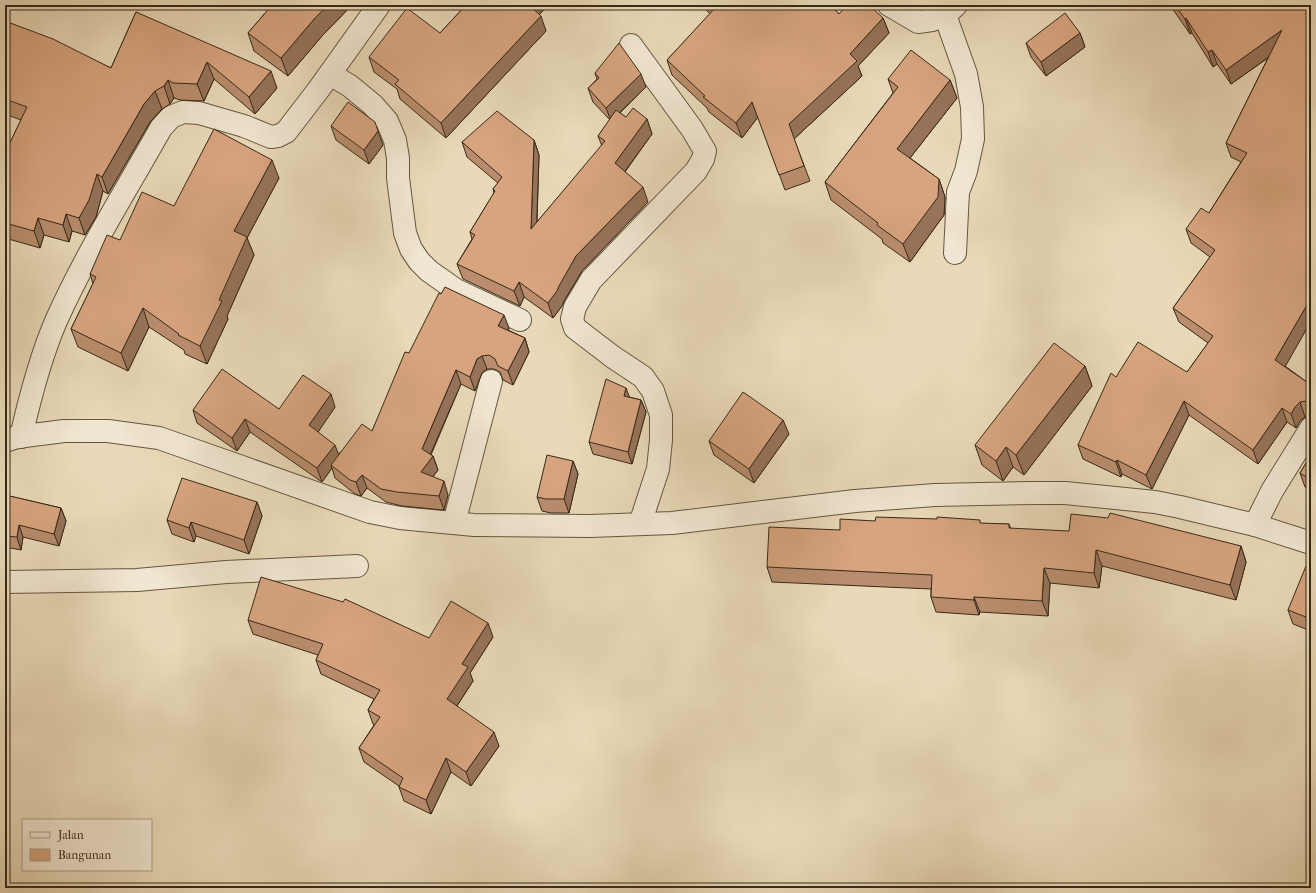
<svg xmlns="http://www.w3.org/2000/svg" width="1316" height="893" viewBox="0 0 1316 893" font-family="'IM FELL French Canon',serif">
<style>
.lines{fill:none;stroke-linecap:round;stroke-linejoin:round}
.minor-casing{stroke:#645640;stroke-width:24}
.tertiary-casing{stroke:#645640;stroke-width:24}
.minor{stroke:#f1e6d1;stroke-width:22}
.tertiary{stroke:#f1e6d1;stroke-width:22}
.wall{fill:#b98d6d;stroke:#372a18}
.shaded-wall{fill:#967359;stroke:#372a18}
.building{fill:#d7a47f;stroke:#372a18}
</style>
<rect width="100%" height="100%" fill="#e9d9b8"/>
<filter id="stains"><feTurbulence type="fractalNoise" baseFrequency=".005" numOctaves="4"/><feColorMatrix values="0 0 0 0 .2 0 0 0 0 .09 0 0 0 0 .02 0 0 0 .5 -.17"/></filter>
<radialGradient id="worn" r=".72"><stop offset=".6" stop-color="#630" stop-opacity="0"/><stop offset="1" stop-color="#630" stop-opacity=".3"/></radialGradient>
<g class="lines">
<defs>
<g id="minor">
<path d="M945,15L966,74L972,107L973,139L966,171L958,192L955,253"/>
<path d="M631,45L692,129L705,151L703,159L696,171L591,280L575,307L572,319L575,328L613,357L643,377L653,391L661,415V440L658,469L640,524"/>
<path d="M330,74L350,86L373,105L387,121L395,140L398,158V178L405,233L411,249L419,261L429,271L456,290L520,320"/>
<path d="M21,437C30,397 40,358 56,321C86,254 125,192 161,128L171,117L183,112L199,113L244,126L271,137L278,136L286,132L319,89L379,5"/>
<path d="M5,441L17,437L64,431H108L159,438L370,512L400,518L474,525L590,526L672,523L855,501L935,495L1034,493H1065L1155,502L1180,507L1255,525L1311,543"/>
<path d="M454,523L491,381"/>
<path d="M1255,525L1272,491L1311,428"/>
<path d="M5,582L137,580L226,572L357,566"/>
</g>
<path id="tertiary" d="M889,5L918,22L932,20L945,15L956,5"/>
</defs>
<use href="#minor" class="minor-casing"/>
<use href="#tertiary" class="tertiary-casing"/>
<use href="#minor" class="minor"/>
<use href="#tertiary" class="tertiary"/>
</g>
<g class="wall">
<path d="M272,5H352L322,36L288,76L254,51L248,33Z"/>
<path d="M466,5H548L539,15L546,31L446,138L400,99L397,89L374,72L369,57L440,33Z"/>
<path d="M663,5H671L668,9Z"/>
<path d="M702,5H831L839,14L883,18L889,33L858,66L862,76L794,139L810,181L785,190L758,117L742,138L709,112L707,108L672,75L667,60L710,14Z"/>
<path d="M1170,5H1311V321L1285,366L1311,385V416L1305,417L1300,421L1296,428L1287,422L1258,464L1189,415L1152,489L1122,474L1121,477L1083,459L1078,445L1116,377L1187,372L1208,343L1179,322L1173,308L1210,257L1191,243L1186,229L1209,213L1241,162L1231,157L1226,143L1268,58L1231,84L1217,64L1213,67L1192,33L1190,34Z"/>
<path d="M136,12L277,88L255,114L214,79L204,101L180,100L174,98L170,104L162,109L150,122L108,194L103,191L96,217L85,235L72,231L69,242L44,235L40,248L5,238V151H6L21,120L5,114V21L111,68Z"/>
<path d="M1080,33L1085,47L1046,76L1031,57L1026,43Z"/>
<path d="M595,73L646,87L620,113L626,117L647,119L652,134L625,172L648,202L582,271L564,301L562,306L553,318L524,297L520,306L463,279L457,264L472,239L470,232L494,193L493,189L498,183L467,157L462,142L534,140L539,155L537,222L602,146L598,136L610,120L593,102L588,88L597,79Z"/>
<path d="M888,79L950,80L957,98L910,158L939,179L945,197L944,215L910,262L883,243L882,239L831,200L825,182L893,93Z"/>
<path d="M331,126L383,145L369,164L336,140Z"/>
<path d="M279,178L247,238L254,255L227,316L228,319L207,364L185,354L184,350L149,327L128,371L78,347L71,329L93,284L90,274L120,240L174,206Z"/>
<path d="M509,328L508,330L525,338L529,352L513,385L503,380L500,372L494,369H487L482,373L475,391L461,384L431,455L433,456L438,470L433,477L448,495L444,510L402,506L386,502L367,488L361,496L355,494L335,478L332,468L322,482L250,432L237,451L197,423L193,410L279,409L335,407L318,432L338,454L372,431L409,353Z"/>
<path d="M1085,366L1092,386L1024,475L1013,467L1003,481L982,465L975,445Z"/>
<path d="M629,397L641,400L646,412L632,464L593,454L589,442Z"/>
<path d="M789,434L754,483L714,455L709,441Z"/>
<path d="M1311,455V491L1305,487L1300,473Z"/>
<path d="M573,461L578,474L569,513H551L542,511L537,497Z"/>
<path d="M5,495L61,508L66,521L59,546L23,537L21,550L5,547Z"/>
<path d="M257,502L262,516L249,554L196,536L194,542L172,534L167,520Z"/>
<path d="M875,521L1009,524L1011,529L1241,546L1246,562L1236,600L1102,566L1099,588L1050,583L1048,616L980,612L979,615L936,612L931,597V589L772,582L767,567L840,530Z"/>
<path d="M1311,568V631L1293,624L1288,610Z"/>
<path d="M248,620L429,638L493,637L470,673L473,681L457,706L499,746L471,786L451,772L431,814L404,801L399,787V786L364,762L359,748L374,725L373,724L368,710L374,699L321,674L316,660L318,655L253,634Z"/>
</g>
<g class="shaded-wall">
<path d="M328,5H352L322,36L288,76L281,58L315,18Z"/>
<path d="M529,5H548L534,20Z"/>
<path d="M666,5H671L668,9Z"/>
<path d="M541,16L546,31L446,138L441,123Z"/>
<path d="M883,18L889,33L858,66L862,76L794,139L789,124L850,54Z"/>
<path d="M1186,18L1192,33L1190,34L1185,19Z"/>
<path d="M1282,30L1287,44L1231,84L1226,70Z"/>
<path d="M1080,33L1085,47L1046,76L1041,62Z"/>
<path d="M1212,50L1217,64L1213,67L1208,52Z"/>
<path d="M207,62L214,79L204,101L197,84Z"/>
<path d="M271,71L277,88L255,114L249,97Z"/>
<path d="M641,74L646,87L611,121L606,108Z"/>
<path d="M168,80L174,98L170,104L164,86Z"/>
<path d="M950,80L957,98L903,167L897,149Z"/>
<path d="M155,91L162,109L150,122L108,194L102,177L144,104Z"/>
<path d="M752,102L758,117L742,138L736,123Z"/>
<path d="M647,119L652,134L620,178L615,163Z"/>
<path d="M378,131L383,145L369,164L364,150Z"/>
<path d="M534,140L539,155L536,244L531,229Z"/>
<path d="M272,160L279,178L247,238L254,255L227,316L228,319L207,364L200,346L219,300L234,231Z"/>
<path d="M97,174L103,191L96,217L85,235L79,218Z"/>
<path d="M939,179L945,197L944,215L910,262L903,244Z"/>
<path d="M643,187L648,202L582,271L564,301L562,306L553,318L548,303L576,256Z"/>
<path d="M66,214L72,231L69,242L63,225Z"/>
<path d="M38,218L44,235L40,248L34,231Z"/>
<path d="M519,282L524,297L520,306L514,291Z"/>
<path d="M1311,298V321L1281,374L1275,360Z"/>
<path d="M143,308L149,327L128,371L121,353Z"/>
<path d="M504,315L509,328L503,339L498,326Z"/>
<path d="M525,338L529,352L513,385L508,371Z"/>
<path d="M482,356L487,369L482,373L475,391L470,377L477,359Z"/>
<path d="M1085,366L1092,386L1024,475L1016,455Z"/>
<path d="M456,370L461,384L427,462L422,449Z"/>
<path d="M626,388L631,401L624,396Z"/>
<path d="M331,394L335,407L314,438L309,425Z"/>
<path d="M641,400L646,412L632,464L628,452Z"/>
<path d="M1184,401L1189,415L1152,489L1146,475Z"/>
<path d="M1300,402L1305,417L1300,421L1296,428L1291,414L1295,407Z"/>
<path d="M1282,408L1287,422L1258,464L1253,450Z"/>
<path d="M245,419L250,432L237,451L232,438Z"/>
<path d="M783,420L789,434L754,483L749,469Z"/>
<path d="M335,445L340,458L331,465L332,468L322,482L317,468Z"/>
<path d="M1006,447L1013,467L1003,481L996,461Z"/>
<path d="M433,456L438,470L426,485L421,472Z"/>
<path d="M1117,460L1122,474L1121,477L1116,462Z"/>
<path d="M573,461L578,474L569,513L564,499Z"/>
<path d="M362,475L367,488L361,496L356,482Z"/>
<path d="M444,481L448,495L444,510L439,496Z"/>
<path d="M257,502L262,516L249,554L244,540Z"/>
<path d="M61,508L66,521L59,546L54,534Z"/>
<path d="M191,522L196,536L194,542L189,528Z"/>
<path d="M19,525L23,537L21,550L17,537Z"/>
<path d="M1241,546L1246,562L1236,600L1230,585Z"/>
<path d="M1096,550L1102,566L1099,588L1094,573Z"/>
<path d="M1044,568L1050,583L1048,616L1042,601Z"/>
<path d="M974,597L980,612L979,615L974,600Z"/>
<path d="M488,623L493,637L470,673L473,681L452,713L447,699L462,664Z"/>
<path d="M494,732L499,746L471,786L466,772Z"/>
<path d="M446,758L451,772L431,814L426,800Z"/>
</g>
<g class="building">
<path d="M272,5H328L315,18L281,58L248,33Z"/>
<path d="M466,5H529L541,16L441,123L395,84L399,80L369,57L407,8L440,33Z"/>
<path d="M710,5H831L839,14L847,5H869L883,18L850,54L857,61L789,124L804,166L779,175L752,102L736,123L703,97L705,96L667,60L714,9Z"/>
<path d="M1175,5H1311V298L1275,360L1311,385V402L1307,401L1300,402L1295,407L1291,414L1282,408L1253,450L1184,401L1146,475L1117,460L1116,462L1078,445L1111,373L1116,377L1138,342L1187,372L1213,336L1173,308L1215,250L1186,229L1201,208L1209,213L1247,153L1226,143L1282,30L1226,70L1212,50L1208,52L1186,18L1185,19Z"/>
<path d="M136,12L271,71L249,97L207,62L197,84L173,83L168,80L164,86L155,91L144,104L102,177L97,174L89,200L79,218L66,214L63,225L38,218L34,231L5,223V151H6L27,107L5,99V21L53,39L111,68Z"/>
<path d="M1065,13L1080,33L1041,62L1026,43Z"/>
<path d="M619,43L641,74L606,108L588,88L599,78L595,73Z"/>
<path d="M911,50L950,80L897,149L939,179L938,197L903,244L877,225L878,223L825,182L898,87L888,79Z"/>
<path d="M348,102L375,122L378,131L364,150L331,126Z"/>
<path d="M633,108L647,119L615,163L643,187L576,256L559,286L557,291L548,303L519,282L514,291L457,264L475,235L470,232L495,191L493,189L502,177L462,142L497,111L534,140L531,229L605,141L598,136L616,110L626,117Z"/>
<path d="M214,129L272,160L234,231L247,237L219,300L222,301L200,346L178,335L179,334L143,308L121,353L71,329L96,277L90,274L107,235L120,240L142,192L174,206Z"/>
<path d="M445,287L504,315L498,326L525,338L508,371L498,366L495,359L489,355L482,356L477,359L470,377L456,370L422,449L433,456L421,472L444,481L439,496L397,492L381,489L362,475L356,482L350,480L331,465L362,424L372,431L405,352L409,353L439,293L441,294Z"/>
<path d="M1054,343L1085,366L1016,455L1006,447L996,461L975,445Z"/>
<path d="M222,369L279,409L303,375L331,394L309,425L335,445L317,468L245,419L232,438L193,410Z"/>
<path d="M606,379L626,388L624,396L641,400L628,452L589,442Z"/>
<path d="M743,392L783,420L749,469L709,441Z"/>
<path d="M547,455L573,461L564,499H546L537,497Z"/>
<path d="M1311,455V480L1300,473Z"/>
<path d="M182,478L257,502L244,540L191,522L189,528L167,520Z"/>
<path d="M5,495L14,497L61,508L54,534L19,525L17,537L5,536Z"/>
<path d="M1110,513L1241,546L1230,585L1096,550L1094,573L1044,568L1042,601L974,597V600L931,597L932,575L767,567L769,527L840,530V519L875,521L876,517L937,519V517L980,520V523L1009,524V528L1069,531L1071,514L1108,518Z"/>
<path d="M1306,566L1311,568V619L1288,610Z"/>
<path d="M261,577L343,602L345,599L429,638L451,601L488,623L462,664L468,667L447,699L494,732L466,772L446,758L426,800L399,787L403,778L359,748L380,717L368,710L380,690L316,660L323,644L248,620Z"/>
</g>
<rect width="1316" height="893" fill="none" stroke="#e9d9b8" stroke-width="20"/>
<rect x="6" y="6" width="1304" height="881" fill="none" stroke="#372a18" stroke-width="2"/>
<rect x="10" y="10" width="1296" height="873" fill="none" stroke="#372a18"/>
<rect x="22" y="819" width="130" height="52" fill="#f1e6d1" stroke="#a79b87"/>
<rect x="30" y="832" width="20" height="6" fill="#f1e6d1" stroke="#a79b87"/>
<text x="58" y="839" font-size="12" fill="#372a18">Jalan</text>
<rect x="30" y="849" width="20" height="12" fill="#d7a47f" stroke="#a79b87"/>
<text x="58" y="859" font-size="12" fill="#372a18">Bangunan</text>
<rect width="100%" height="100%" filter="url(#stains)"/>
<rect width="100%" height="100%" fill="url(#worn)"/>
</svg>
